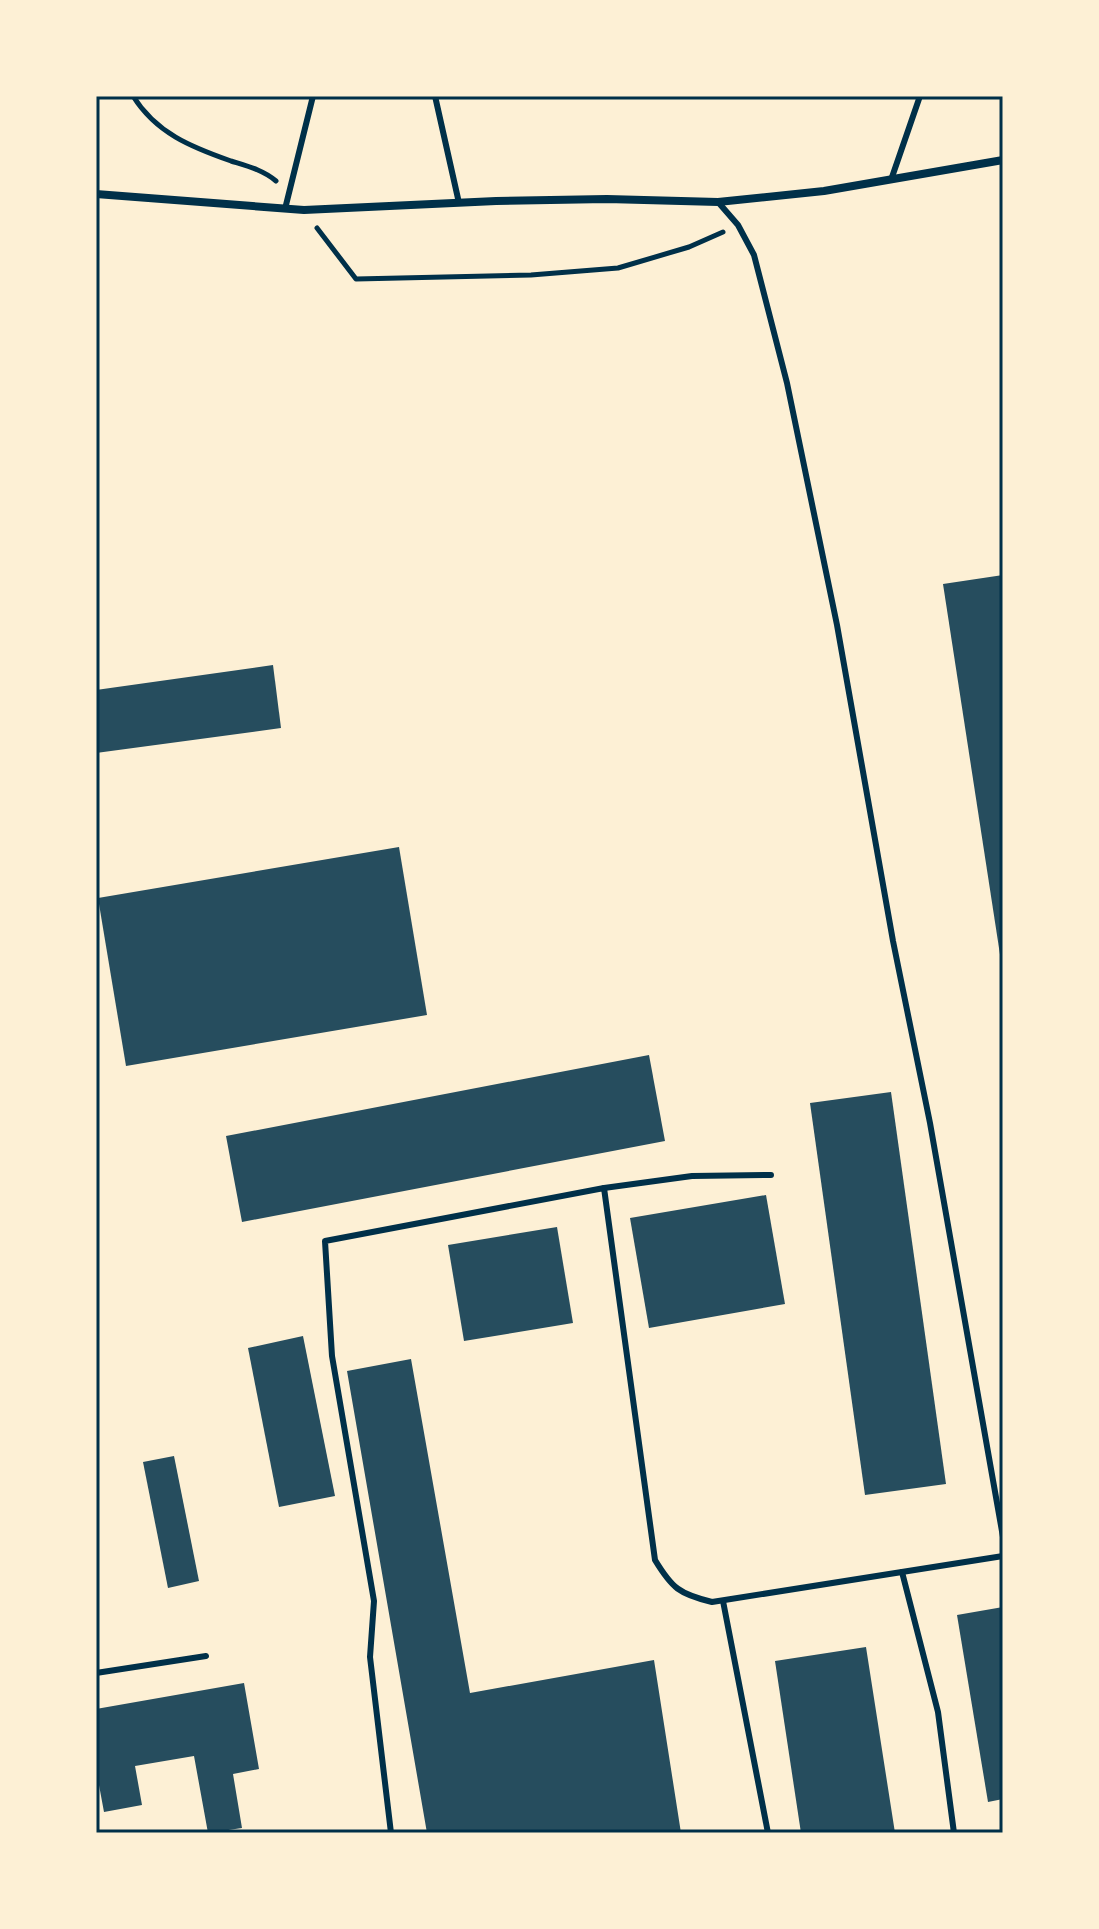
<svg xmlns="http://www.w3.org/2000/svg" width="1099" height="1929" viewBox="0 0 1099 1929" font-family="'Noto Sans',sans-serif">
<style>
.building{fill:#264d5e}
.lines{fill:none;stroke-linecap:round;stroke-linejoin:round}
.path{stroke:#003049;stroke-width:5}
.service{stroke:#003049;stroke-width:6}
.minor{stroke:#003049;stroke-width:8}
.neatline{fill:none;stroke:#003049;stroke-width:3}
</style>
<rect width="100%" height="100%" fill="#fdf0d5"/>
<g class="building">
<path d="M1003,575V961H1001L943,584Z"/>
<path d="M273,665L281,728L96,753V690Z"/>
<path d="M399,847L427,1015L126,1066L98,898Z"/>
<path d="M649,1055L665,1141L242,1222L226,1136Z"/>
<path d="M891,1092L946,1484L865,1495L810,1103Z"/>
<path d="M766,1195L785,1304L649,1328L630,1218Z"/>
<path d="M557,1227L573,1323L464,1341L448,1245Z"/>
<path d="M303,1336L335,1496L279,1507L248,1348Z"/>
<path d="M411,1359L470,1693L654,1660L681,1833H427L347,1371Z"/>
<path d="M174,1456L199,1581L168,1588L143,1462Z"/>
<path d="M1003,1607V1799L988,1802L957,1615Z"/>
<path d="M866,1647L895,1833H801L775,1661Z"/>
<path d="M244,1683L259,1769L233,1774L242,1828L208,1833L194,1756L135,1766L142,1805L104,1812L96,1769V1709Z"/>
</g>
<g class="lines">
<g class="path">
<path d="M133,96C156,133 191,147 231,161C247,166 263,170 276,181"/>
<path d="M317,228L356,279L531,275L618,268L689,247L723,232"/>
</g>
<g class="service">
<path d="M435,96L459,203"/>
<path d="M891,180L920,96"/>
<path d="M718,202L738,225L754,255L787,383L837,625L893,941L930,1123L1003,1537"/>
<path d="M285,209L313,96"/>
<path d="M604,1188L692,1176L771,1175"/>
<path d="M902,1572L938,1712L954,1833"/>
<path d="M723,1601L768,1833"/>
<path d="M96,1673L206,1656"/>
<path d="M391,1833L370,1657L374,1601L332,1356L325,1241L604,1188L655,1560C672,1588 679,1594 712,1602L1003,1556"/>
</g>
<path class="minor" d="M96,194L304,210L496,201L607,199L718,202L824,191L1003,160"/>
</g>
<rect width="1099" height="1929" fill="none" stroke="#fdf0d5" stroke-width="196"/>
<rect x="98" y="98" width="903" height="1733" class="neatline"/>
</svg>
